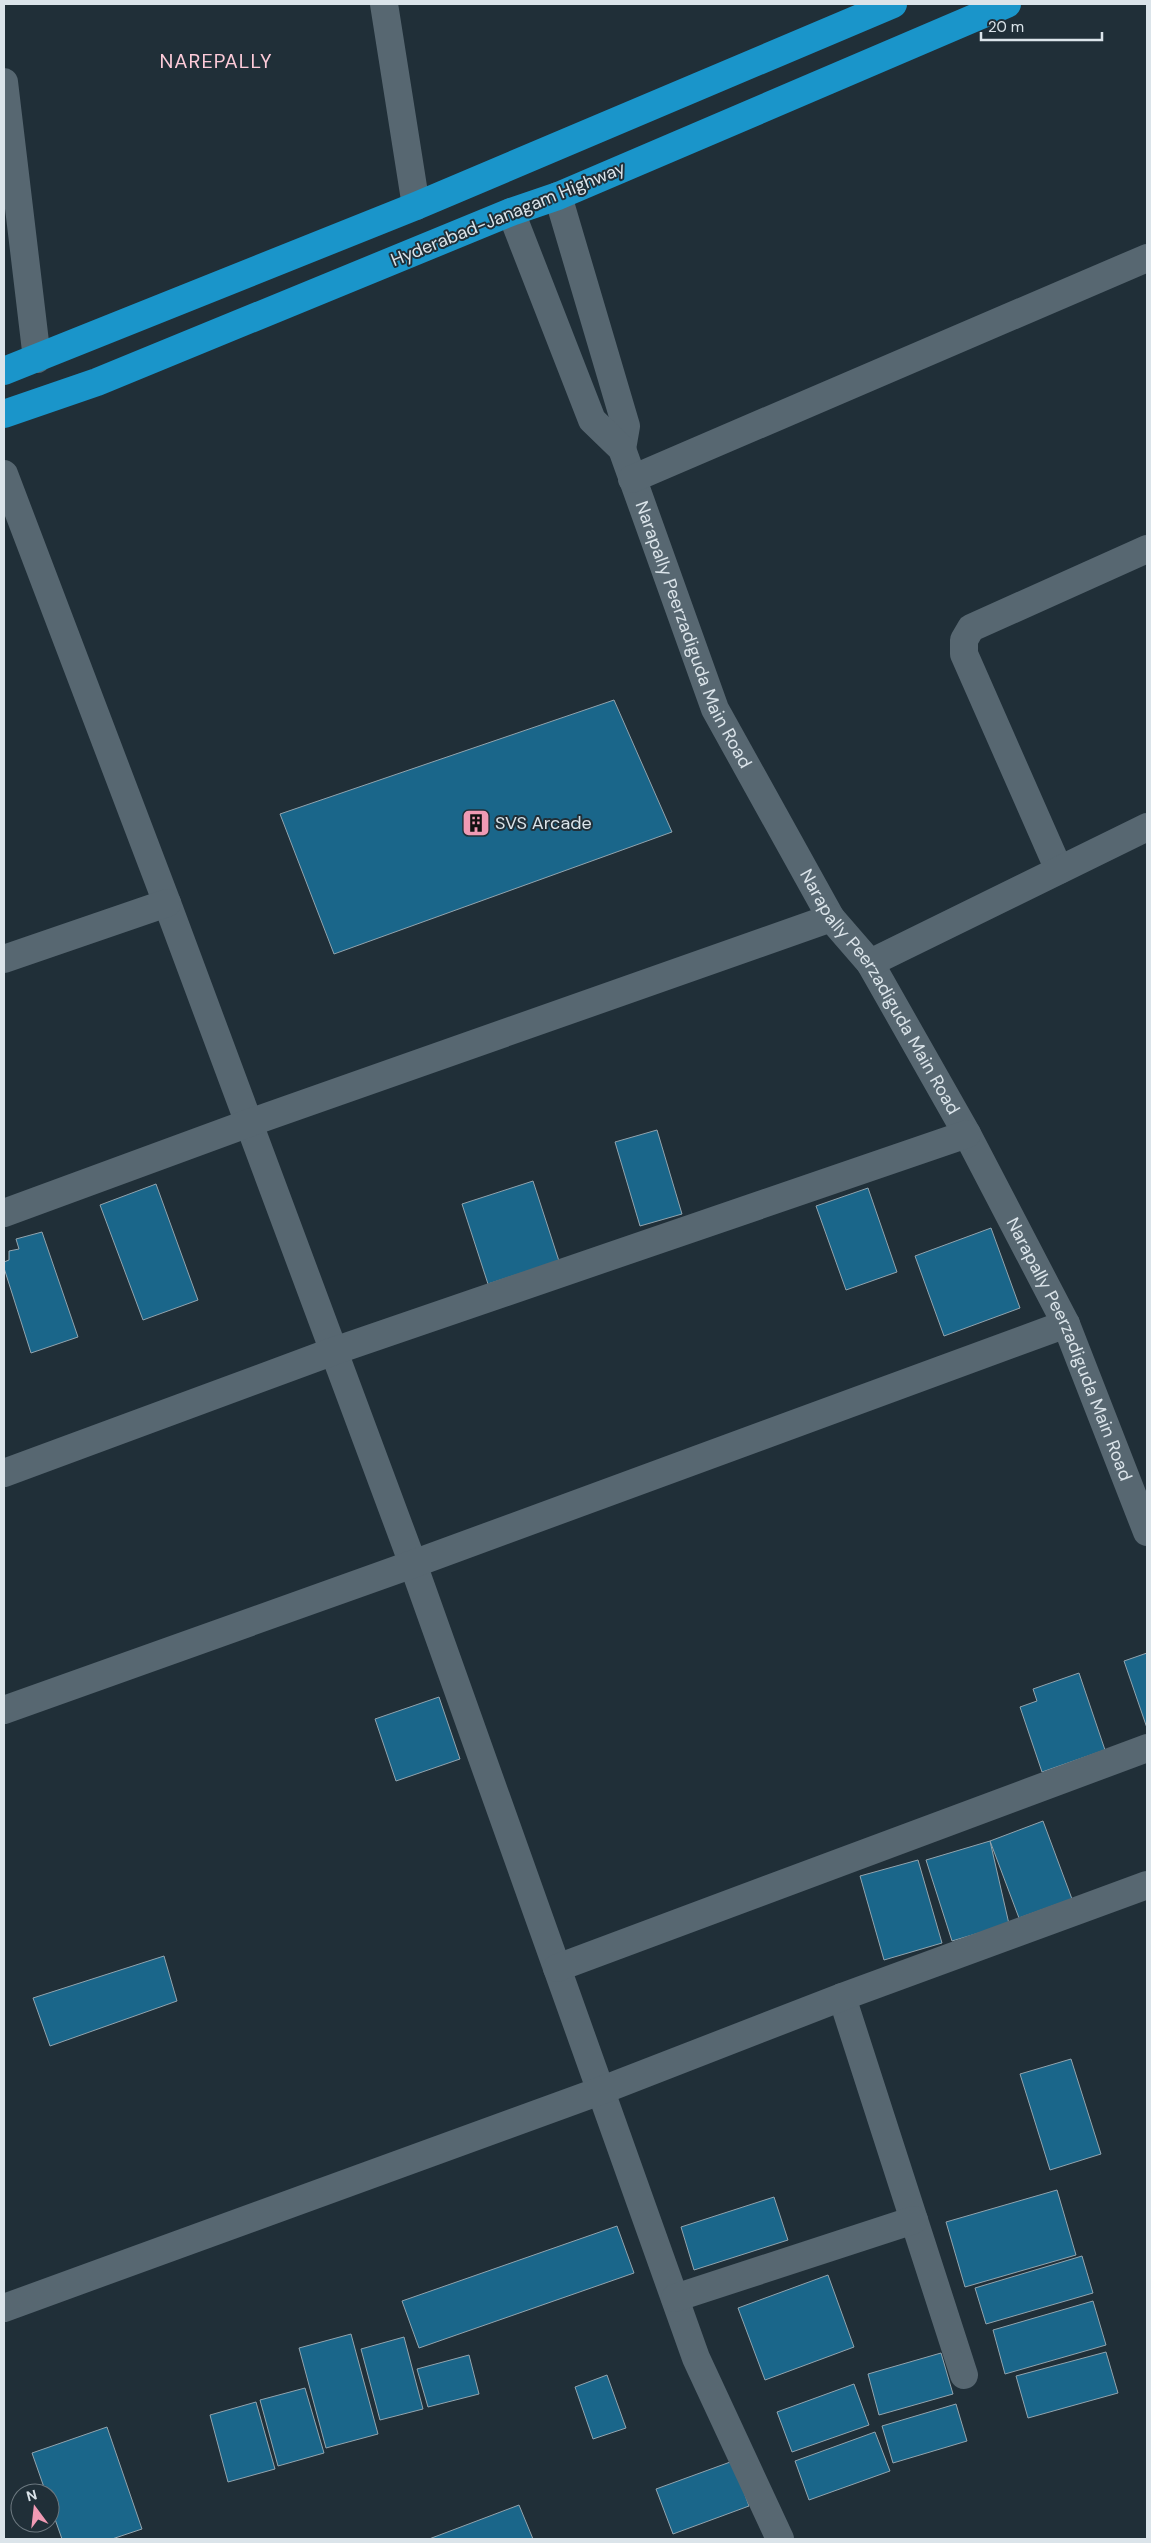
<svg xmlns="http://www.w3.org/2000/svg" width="1151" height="2543" viewBox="0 0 1151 2543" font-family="'DM Sans',sans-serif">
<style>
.building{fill:#1a668a;stroke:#92a4ae}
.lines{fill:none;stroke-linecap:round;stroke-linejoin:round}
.minor{stroke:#576771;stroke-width:28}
.highway{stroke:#1a95ca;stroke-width:28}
.labels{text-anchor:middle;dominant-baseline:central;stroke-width:4;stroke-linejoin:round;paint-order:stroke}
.street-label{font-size:18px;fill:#dbe4ea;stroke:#202f38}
.poi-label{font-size:18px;fill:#dbe4ea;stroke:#202f38;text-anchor:start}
.quarter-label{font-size:20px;letter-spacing:1px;fill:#fdcbd9;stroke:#202f38}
</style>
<rect width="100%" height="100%" fill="#202f38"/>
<g class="building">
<path d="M614,700L672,832L334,954L280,814Z"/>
<path d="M657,1130L682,1214L640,1226L615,1142Z"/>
<path d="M533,1181L559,1261L488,1284L462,1204Z"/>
<path d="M156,1184L198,1300L143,1320L100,1205Z"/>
<path d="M868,1188L897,1272L846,1290L816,1206Z"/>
<path d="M991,1228L1020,1308L944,1336L915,1256Z"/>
<path d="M42,1232L78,1337L31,1353L4,1268V1262L9,1260V1251L19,1249L16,1239Z"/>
<path d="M1147,1653V1728L1124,1661Z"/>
<path d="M1079,1673L1105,1750L1042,1772L1020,1707L1037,1701L1033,1689Z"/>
<path d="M439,1697L460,1759L396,1781L375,1719Z"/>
<path d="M1043,1821L1072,1899L1019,1918L990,1841Z"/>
<path d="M990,1841L1009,1924L952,1941L926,1860Z"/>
<path d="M918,1860L942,1943L884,1960L860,1876Z"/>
<path d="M164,1956L177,2001L50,2046L33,1998Z"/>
<path d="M1071,2059L1101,2154L1050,2170L1020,2074Z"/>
<path d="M1057,2190L1076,2255L965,2287L946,2222Z"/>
<path d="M774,2197L788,2240L694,2270L681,2227Z"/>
<path d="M617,2226L634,2273L419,2348L402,2301Z"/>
<path d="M1082,2256L1093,2293L986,2324L975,2288Z"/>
<path d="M828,2275L854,2347L765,2380L738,2308Z"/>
<path d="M1093,2301L1106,2345L1005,2374L993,2330Z"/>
<path d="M351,2334L378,2434L326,2448L299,2348Z"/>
<path d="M404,2337L423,2409L380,2420L361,2349Z"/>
<path d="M1106,2352L1118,2393L1028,2418L1016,2376Z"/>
<path d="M941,2353L953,2394L879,2415L868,2374Z"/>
<path d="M469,2355L479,2394L428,2407L417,2369Z"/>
<path d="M607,2375L626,2428L593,2439L575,2387Z"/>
<path d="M854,2384L869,2425L792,2452L777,2412Z"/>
<path d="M305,2388L324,2453L278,2466L260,2400Z"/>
<path d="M256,2402L275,2469L228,2482L210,2415Z"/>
<path d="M956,2404L967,2441L893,2463L882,2426Z"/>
<path d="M107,2427L142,2529L112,2539H62L50,2505V2493H46L32,2453Z"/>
<path d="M875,2432L890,2471L809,2500L795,2461Z"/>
<path d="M733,2461L749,2506L673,2534L656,2489Z"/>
<path d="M519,2505L533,2539H429Z"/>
</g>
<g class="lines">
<g class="minor">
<path d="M384,4L416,206"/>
<path d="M4,82L37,359"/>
<path d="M558,196L626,426L622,449"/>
<path id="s1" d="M511,212L592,420L622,449L715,709L831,918L870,963L967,1134L1066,1324L1147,1532"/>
<path d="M4,474L167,903L413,1564L696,2358L780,2539"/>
<path d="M632,479L1147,258"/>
<path d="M1059,870L964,654V640L971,628L1147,549"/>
<path d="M4,959L167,903"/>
<path d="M870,963L1147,827"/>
<path d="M4,1213L249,1123L831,918"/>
<path d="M4,1473L334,1351L967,1134"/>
<path d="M4,1710L413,1564L1066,1324"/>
<path d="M557,1968L1147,1748"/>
<path d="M842,1997L964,2375"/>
<path d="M675,2298L914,2220"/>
<path d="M4,2308L600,2091L842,1997L1147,1885"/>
</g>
<g class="highway">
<path d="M4,371L416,206L893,4"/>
<path d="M4,414L97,382L511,212L558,196L1007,4"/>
</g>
</g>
<defs>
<symbol id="building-square" viewBox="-11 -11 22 22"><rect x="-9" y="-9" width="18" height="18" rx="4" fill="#f09ab4" stroke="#202f38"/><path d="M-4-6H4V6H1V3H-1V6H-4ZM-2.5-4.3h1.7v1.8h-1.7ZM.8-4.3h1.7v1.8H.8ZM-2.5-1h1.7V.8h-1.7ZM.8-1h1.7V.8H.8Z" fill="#111"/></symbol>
</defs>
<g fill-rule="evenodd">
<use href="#building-square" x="460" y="807" width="32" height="32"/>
</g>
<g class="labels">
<g class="street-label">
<text transform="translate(508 214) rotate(-22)">Hyderabad-Janagam Highway</text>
<text stroke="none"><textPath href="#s1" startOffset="464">Narapally Peerzadiguda Main Road</textPath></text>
<text stroke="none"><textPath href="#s1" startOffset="869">Narapally Peerzadiguda Main Road</textPath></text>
<text stroke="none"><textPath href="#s1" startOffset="1275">Narapally Peerzadiguda Main Road</textPath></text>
</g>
<g class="poi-label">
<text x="495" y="823">SVS Arcade</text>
</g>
<g class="quarter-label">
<text x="216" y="61">NAREPALLY</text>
</g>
</g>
<rect width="1151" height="2543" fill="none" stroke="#dbe4ea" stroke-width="10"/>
<g transform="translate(35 2508) rotate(345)"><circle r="24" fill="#202f38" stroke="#6b777f"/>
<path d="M0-4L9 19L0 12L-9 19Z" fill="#f09ab4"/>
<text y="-8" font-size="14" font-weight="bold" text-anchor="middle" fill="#dbe4ea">N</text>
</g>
<path d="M981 32v8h121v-8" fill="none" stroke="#dbe4ea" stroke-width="2.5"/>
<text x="988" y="32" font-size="15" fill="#dbe4ea" stroke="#202f38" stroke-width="4" paint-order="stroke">20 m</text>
</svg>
